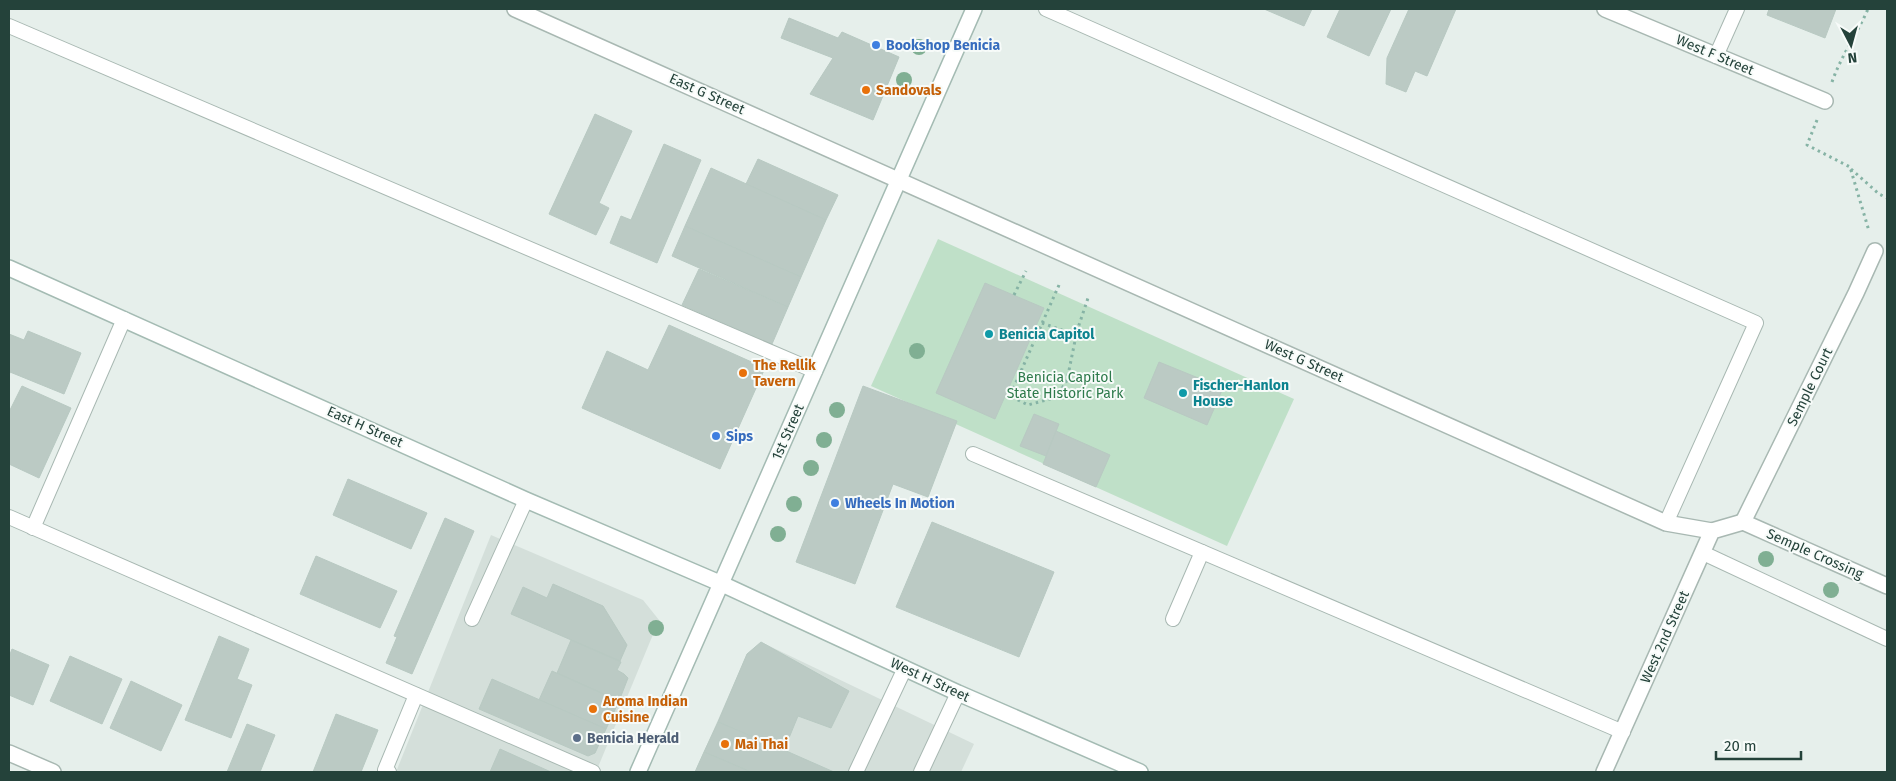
<svg xmlns="http://www.w3.org/2000/svg" width="1896" height="781" viewBox="0 0 1896 781" font-family="'Fira Sans',sans-serif">
<style>
.built{fill:#d4dfda}
.green{fill:#bfe0c8}
.building{fill:#bbcac4;stroke:#b8c9c2}
.lines{fill:none;stroke-linecap:round;stroke-linejoin:round}
.lane-casing{stroke:#a8b8b2;stroke-width:16}
.street-casing{stroke:#a8b8b2;stroke-width:18}
.secondary-casing{stroke:#a4bbb3;stroke-width:18}
.path{stroke:#86b3a5;stroke-width:3;stroke-dasharray:2.5 4;stroke-linecap:butt}
.lane{stroke:#fff;stroke-width:14}
.street{stroke:#fff;stroke-width:15}
.secondary{stroke:#fff;stroke-width:15}
.tree{fill:#80af93}
.shop-dot{fill:#3f7fe0;stroke:#f7fbf9;stroke-width:2}
.food-dot{fill:#e8710a;stroke:#f7fbf9;stroke-width:2}
.culture-dot{fill:#0f9aa8;stroke:#f7fbf9;stroke-width:2}
.service-dot{fill:#5c6f8a;stroke:#f7fbf9;stroke-width:2}
.labels{text-anchor:middle;dominant-baseline:central;stroke-width:4;stroke-linejoin:round;paint-order:stroke}
.shop-label{font-size:14px;font-weight:bold;fill:#366cbe;stroke:#f7fbf9;text-anchor:start}
.street-label{font-size:14px;fill:#24423a;stroke:#f7fbf9}
.food-label{font-size:14px;font-weight:bold;fill:#c56008;stroke:#f7fbf9;text-anchor:start}
.culture-label{font-size:14px;font-weight:bold;fill:#0d838f;stroke:#f7fbf9;text-anchor:start}
.park-label{font-size:14px;fill:#2d7a4b;stroke:#f7fbf9}
.service-label{font-size:14px;font-weight:bold;fill:#4e5e75;stroke:#f7fbf9;text-anchor:start}
</style>
<rect width="100%" height="100%" fill="#e6efeb"/>
<g class="built">
<path d="M491,535L643,600L659,620L596,772H396Z"/>
<path d="M761,642L974,744L961,772H695L747,654Z"/>
</g>
<path class="green" d="M938,239L1294,399L1227,546L871,386Z"/>
<g class="building">
<path d="M1264,9H1312L1304,26Z"/>
<path d="M1340,9H1391L1369,56L1327,37Z"/>
<path d="M1409,9H1456L1427,76L1415,71L1406,92L1386,84L1387,58Z"/>
<path d="M1769,9H1836L1825,38L1767,15Z"/>
<path d="M789,18L838,38L842,32L899,57L873,120L810,94L833,58L781,38Z"/>
<path d="M595,114L632,131L599,203L609,208L596,235L549,214Z"/>
<path d="M664,144L701,160L657,263L610,243L621,216L631,220Z"/>
<path d="M758,159L838,195L826,220L746,184Z"/>
<path d="M711,168L826,220L801,277L685,226Z"/>
<path d="M685,226L801,277L788,307L672,256Z"/>
<path d="M699,269L788,307L772,344L682,305Z"/>
<path d="M985,283L1044,308L995,419L936,393Z"/>
<path d="M669,325L765,368L720,469L582,408L607,351L648,370Z"/>
<path d="M28,331L81,353L64,394L10,372L9,376V334L24,340Z"/>
<path d="M1159,362L1223,388L1207,425L1144,398Z"/>
<path d="M22,386L71,408L39,478L9,464V409L10,410Z"/>
<path d="M863,386L957,421L928,497L893,484L855,584L796,562Z"/>
<path d="M1034,414L1059,424L1046,456L1020,446Z"/>
<path d="M1056,431L1110,455L1096,487L1043,464Z"/>
<path d="M348,479L427,513L411,549L333,515Z"/>
<path d="M445,518L474,531L412,674L386,663L397,637L394,636Z"/>
<path d="M932,522L1054,572L1019,657L896,607Z"/>
<path d="M316,556L397,591L380,628L300,594Z"/>
<path d="M553,584L603,606L627,645L620,661L511,614L523,587L547,598Z"/>
<path d="M219,636L249,649L237,679L252,685L231,738L185,720Z"/>
<path d="M571,640L621,662L617,670L624,674L628,678L619,701L557,673Z"/>
<path d="M761,642L849,691L831,728L798,716L784,750L718,722L747,654Z"/>
<path d="M12,649L49,665L33,705L9,695V657Z"/>
<path d="M70,656L122,679L102,724L50,701Z"/>
<path d="M552,671L619,701L606,729L539,700Z"/>
<path d="M492,679L606,729L595,753L588,756L479,709Z"/>
<path d="M131,681L182,705L161,751L110,728Z"/>
<path d="M336,714L378,730L361,772H313Z"/>
<path d="M718,722L784,750L834,772H751L704,752Z"/>
<path d="M247,724L275,735L260,772H227Z"/>
<path d="M500,749L551,772H490Z"/>
<path d="M704,752L751,772H695Z"/>
</g>
<g class="lines">
<defs>
<g id="lane">
<path d="M1046,9L1756,323L1666,523"/>
<path d="M9,26L815,371"/>
<path d="M1716,56L1737,9"/>
<path d="M973,454L1623,732"/>
<path d="M9,517L593,772"/>
<path d="M33,528L124,319"/>
<path d="M1703,553L1887,639"/>
<path d="M472,619L526,500"/>
<path d="M1173,619L1202,552"/>
<path d="M389,772L385,770L416,695"/>
<path d="M856,772L905,668"/>
<path d="M921,772L958,693"/>
</g>
<g id="street">
<path d="M515,9L1666,523L1712,531"/>
<path d="M1605,9L1825,101"/>
<path d="M1743,522L1856,293L1875,251"/>
<path d="M1743,522L1887,586"/>
<path d="M9,753L53,772"/>
<path d="M1604,772L1712,531L1743,522"/>
</g>
<g id="secondary">
<path d="M9,268L526,500L722,584L958,693L1140,772"/>
<path d="M638,772L974,9"/>
</g>
</defs>
<use href="#lane" class="lane-casing"/>
<use href="#street" class="street-casing"/>
<use href="#secondary" class="secondary-casing"/>
<g class="path">
<path d="M1832,82C1841,56 1857,34 1868,9"/>
<path d="M1817,120L1807,145L1850,167L1869,231"/>
<path d="M1851,169L1879,194L1887,198"/>
<path d="M1059,285L1010,396L1028,405L1057,397L1067,380L1077,331L1088,298"/>
<path d="M1014,295L1026,271"/>
<path d="M1042,323L1076,335"/>
</g>
<use href="#lane" class="lane"/>
<use href="#street" class="street"/>
<use href="#secondary" class="secondary"/>
</g>
<g class="tree">
<circle cx="919" cy="47" r="8"/>
<circle cx="904" cy="80" r="8"/>
<circle cx="917" cy="351" r="8"/>
<circle cx="837" cy="410" r="8"/>
<circle cx="824" cy="440" r="8"/>
<circle cx="811" cy="468" r="8"/>
<circle cx="794" cy="504" r="8"/>
<circle cx="778" cy="534" r="8"/>
<circle cx="1766" cy="559" r="8"/>
<circle cx="1831" cy="590" r="8"/>
<circle cx="656" cy="628" r="8"/>
</g>
<g class="shop-dot">
<circle cx="876" cy="45" r="5"/>
<circle cx="716" cy="436" r="5"/>
<circle cx="835" cy="503" r="5"/>
</g>
<g class="food-dot">
<circle cx="866" cy="90" r="5"/>
<circle cx="743" cy="373" r="5"/>
<circle cx="593" cy="709" r="5"/>
<circle cx="725" cy="744" r="5"/>
</g>
<g class="culture-dot">
<circle cx="989" cy="334" r="5"/>
<circle cx="1183" cy="393" r="5"/>
</g>
<circle class="service-dot" cx="577" cy="738" r="5"/>
<g class="labels">
<g class="shop-label">
<text x="886" y="45">Bookshop Benicia</text>
<text x="726" y="436">Sips</text>
<text x="845" y="503">Wheels In Motion</text>
</g>
<g class="street-label">
<text transform="translate(1715 55) rotate(23)">West F Street</text>
<text transform="translate(707 94) rotate(24)">East G Street</text>
<text transform="translate(1304 361) rotate(24)">West G Street</text>
<text transform="translate(1810 387) rotate(-64)">Semple Court</text>
<text transform="translate(365 427) rotate(24)">East H Street</text>
<text transform="translate(788 432) rotate(-66)">1st Street</text>
<text transform="translate(1815 554) rotate(24)">Semple Crossing</text>
<text transform="translate(1665 637) rotate(-66)">West 2nd Street</text>
<text transform="translate(930 680) rotate(25)">West H Street</text>
</g>
<g class="food-label">
<text x="876" y="90">Sandovals</text>
<text x="753" y="365">The Rellik<tspan x="753" dy="16">Tavern</tspan></text>
<text x="603" y="701">Aroma Indian<tspan x="603" dy="16">Cuisine</tspan></text>
<text x="735" y="744">Mai Thai</text>
</g>
<g class="culture-label">
<text x="999" y="334">Benicia Capitol</text>
<text x="1193" y="385">Fischer-Hanlon<tspan x="1193" dy="16">House</tspan></text>
</g>
<g class="park-label">
<text x="1065" y="377">Benicia Capitol<tspan x="1065" dy="16">State Historic Park</tspan></text>
</g>
<g class="service-label">
<text x="587" y="738">Benicia Herald</text>
</g>
</g>
<rect width="1896" height="781" fill="none" stroke="#24423a" stroke-width="20"/>
<g transform="translate(1851 45) rotate(174)" stroke="#f7fbf9" stroke-width="4" paint-order="stroke">
<path d="M0-4L9 19L0 12L-9 19Z" fill="#24423a"/>
<text y="-8" font-size="14" font-weight="bold" text-anchor="middle" fill="#24423a">N</text>
</g>
<path d="M1716 751v8h85v-8" fill="none" stroke="#24423a" stroke-width="2.5"/>
<text x="1724" y="751" font-size="15" fill="#24423a" stroke="#f7fbf9" stroke-width="4" paint-order="stroke">20 m</text>
</svg>
